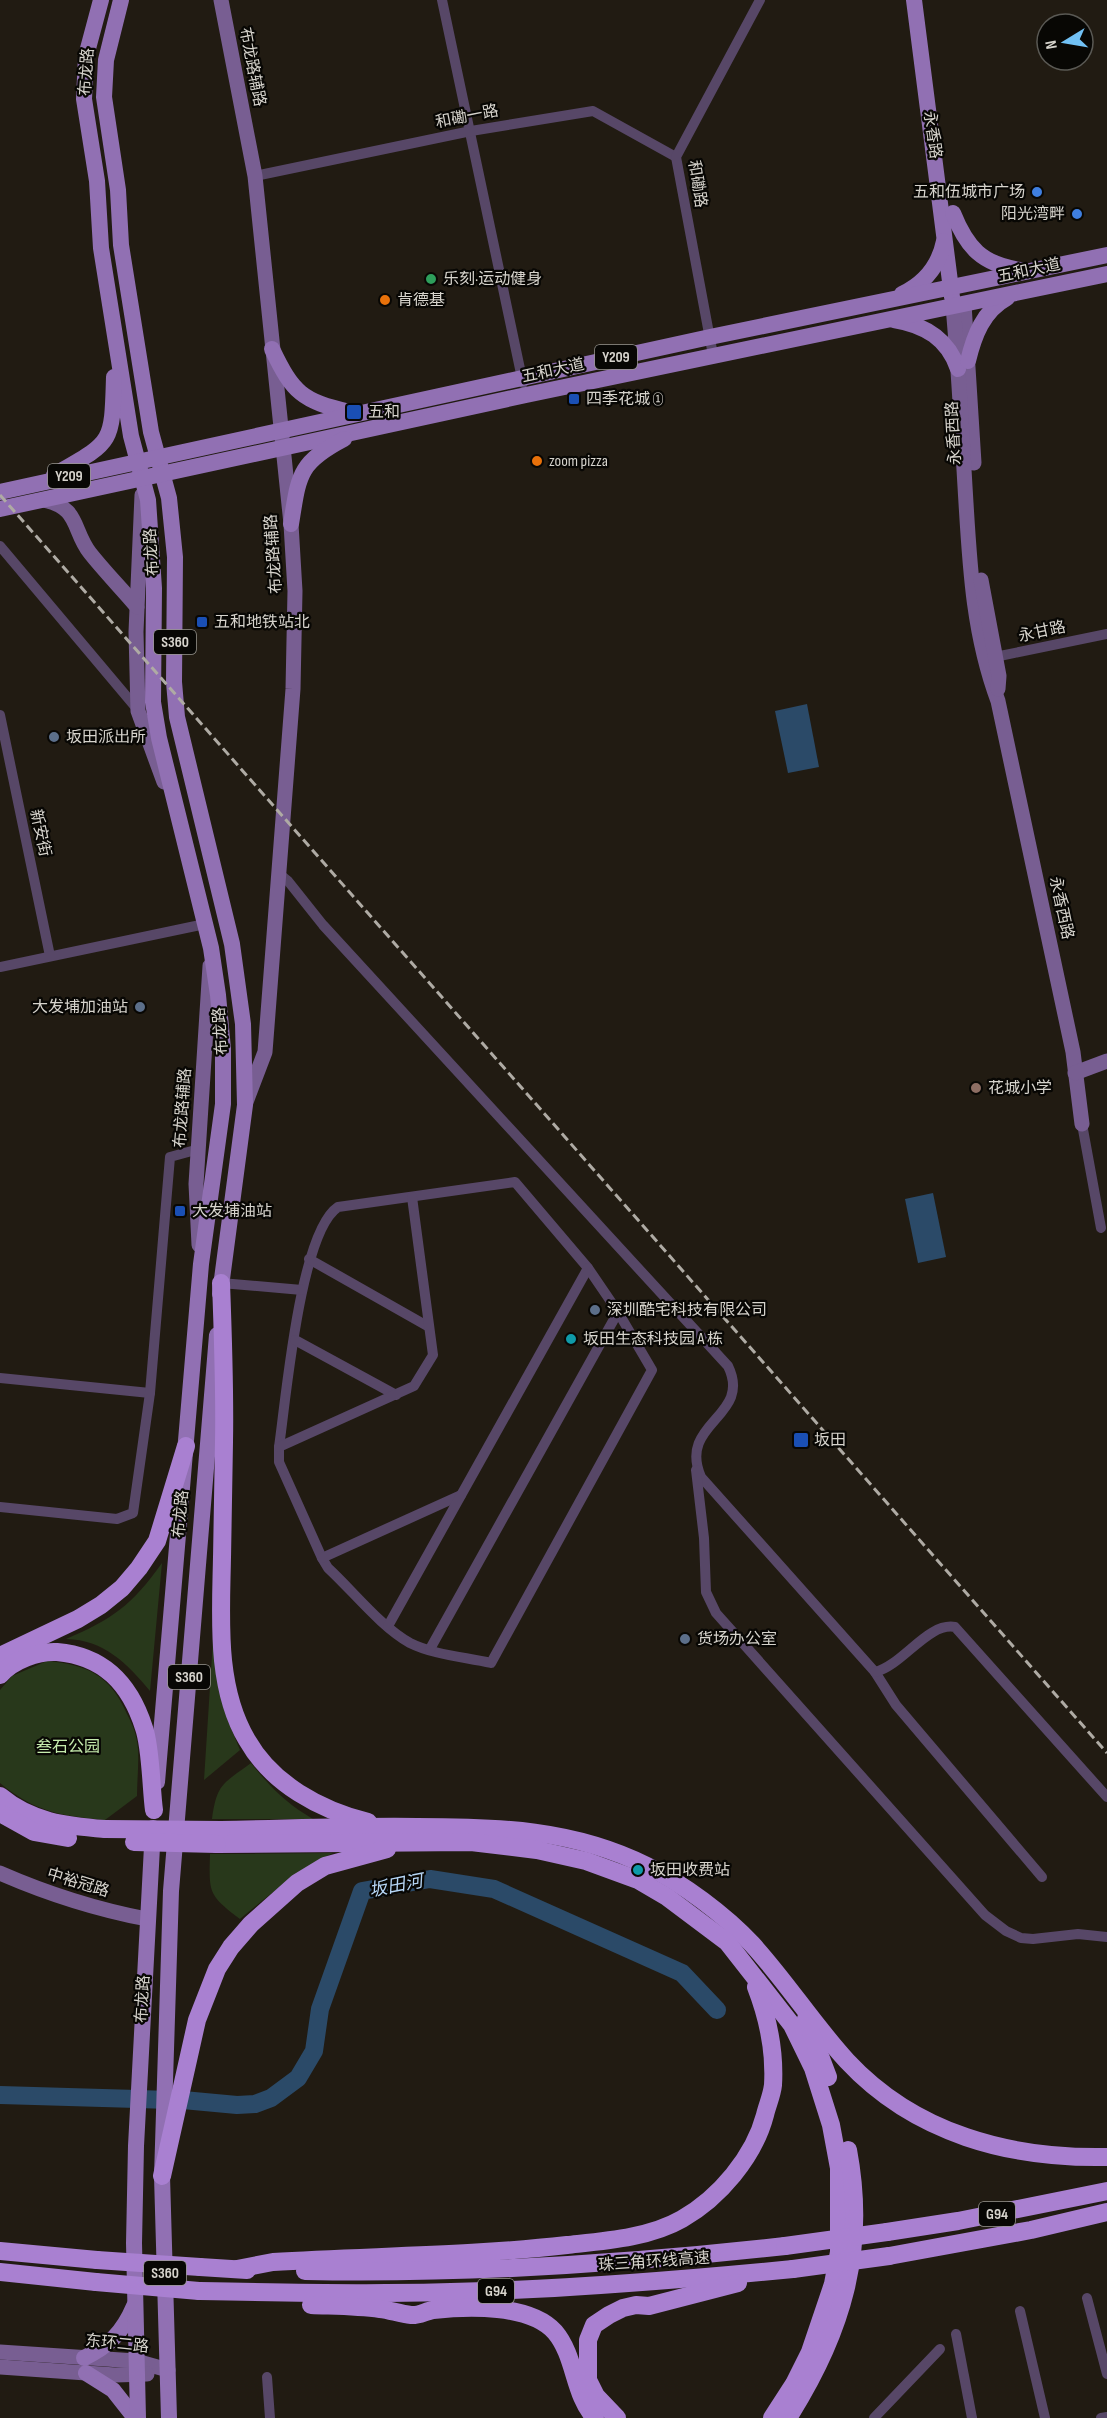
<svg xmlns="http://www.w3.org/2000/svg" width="1107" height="2418" viewBox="0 0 1107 2418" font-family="'Sofia Sans Condensed','Noto Sans SC',sans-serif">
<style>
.green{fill:#28381b}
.water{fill:#2b4a68}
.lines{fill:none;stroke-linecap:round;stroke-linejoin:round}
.river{stroke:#2b4a68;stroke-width:18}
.street{stroke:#574767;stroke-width:10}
.secondary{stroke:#785e92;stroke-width:15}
.primary{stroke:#9170b3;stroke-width:16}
.highway{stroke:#a980d1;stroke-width:18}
.rail{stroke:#afaba4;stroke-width:3;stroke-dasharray:9 4.5;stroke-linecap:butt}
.highway-bridge{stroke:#a980d1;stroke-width:18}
.shop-dot{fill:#3f7fe0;stroke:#080704;stroke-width:2}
.leisure-dot{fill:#2e9e5b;stroke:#080704;stroke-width:2}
.food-dot{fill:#e8710a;stroke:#080704;stroke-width:2}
.transit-dot{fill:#1a4fb4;stroke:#080704;stroke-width:2}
.service-dot{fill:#5c6f8a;stroke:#080704;stroke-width:2}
.education-dot{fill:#8d6e63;stroke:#080704;stroke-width:2}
.culture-dot{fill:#0f9aa8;stroke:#080704;stroke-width:2}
.labels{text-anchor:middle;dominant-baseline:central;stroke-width:4.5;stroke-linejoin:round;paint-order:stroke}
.shield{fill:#080704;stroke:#989690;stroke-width:1.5}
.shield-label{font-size:15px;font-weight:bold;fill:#d6d3cc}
.street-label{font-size:16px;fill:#d6d3cc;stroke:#080704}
.poi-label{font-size:16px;fill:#d6d3cc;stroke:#080704;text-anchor:start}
.park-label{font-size:16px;fill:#c6ecad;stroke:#080704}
.water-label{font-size:18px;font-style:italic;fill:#b6d6f6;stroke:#080704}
</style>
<rect width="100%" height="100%" fill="#211b12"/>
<g class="green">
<path d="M162,1563L150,1691C127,1663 104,1640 66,1639C113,1619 132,1605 162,1563Z"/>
<path d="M213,1640L228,1721L240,1750L204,1780Z"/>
<path d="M47,1661C88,1665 110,1675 127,1714C133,1725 137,1736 138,1749C139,1764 137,1781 137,1796L105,1820C62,1816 35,1812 0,1783V1690L12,1676Z"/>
<path d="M251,1763C271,1788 286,1803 313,1819H212C217,1783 223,1784 251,1763Z"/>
<path d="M333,1853C298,1871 270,1894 240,1919C208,1895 209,1893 210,1854Z"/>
</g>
<g class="water">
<path d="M807,704L819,767L788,773L775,711Z"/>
<path d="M933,1193L946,1257L918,1263L905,1199Z"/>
</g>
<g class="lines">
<g class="river">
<path d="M0,2095L171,2100"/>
<path d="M183,2100L237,2105L255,2104L271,2098L298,2078L314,2051L320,2009L362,1891L430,1879L494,1889L682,1973L717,2010"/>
</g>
<g class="street">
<path d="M442,0L523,383"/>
<path d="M255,176L471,131L593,111L676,157"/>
<path d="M713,355L676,157L760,0"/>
<path d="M0,546L138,710"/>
<path d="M990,658L1107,634"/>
<path d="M0,715L50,956"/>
<path d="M277,875L282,876L288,881L323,925L728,1366C753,1417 677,1422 701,1477L875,1672L896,1705L1042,1877"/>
<path d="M0,967L205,924"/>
<path d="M1082,1124L1101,1228"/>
<path d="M515,1182L588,1268L618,1312L652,1370L491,1663C465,1657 434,1655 410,1643C381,1627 353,1591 328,1568L322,1558L279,1462V1447C286,1399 300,1232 338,1207Z"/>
<path d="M309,1259L429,1327"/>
<path d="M221,1283L302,1290"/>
<path d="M295,1340L396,1395"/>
<path d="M0,1378L150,1393"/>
<path d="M279,1447L414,1386L433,1355L412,1197"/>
<path d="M696,1470L704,1538L706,1592L716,1613L985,1915L1006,1931L1021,1938L1033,1939L1078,1934L1107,1937"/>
<path d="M0,1507L117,1519L133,1513L150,1393L170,1157L199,1149"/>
<path d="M322,1558L461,1495"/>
<path d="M388,1626L588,1268"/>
<path d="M430,1649L618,1312"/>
<path d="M875,1672C903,1665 928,1622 955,1627L1107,1797"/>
<path d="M1087,2298L1107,2374"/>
<path d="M1020,2311L1045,2418"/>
<path d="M956,2334L972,2418"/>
<path d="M267,2377L270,2418"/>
<path d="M874,2418L940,2349"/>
<path d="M1101,2418L1107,2417"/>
</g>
<g class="secondary">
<path d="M221,0L255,176L291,524L295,591L293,689L265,1052L246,1102"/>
<path d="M964,304L974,463"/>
<path d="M953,306C959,372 962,438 966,503C970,571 974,637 998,701L1073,1052L1082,1124"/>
<path d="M142,495L136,632L138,711L164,782"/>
<path d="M43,500C80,507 72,530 90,553C105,572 122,589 137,607"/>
<path d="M981,580L999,676L998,689"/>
<path d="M1075,1073L1107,1061"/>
<path d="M199,1245L196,1184L210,966"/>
<path d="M0,1873C48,1894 95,1909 147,1919"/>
<path d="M0,2352L136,2361L168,2370"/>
<path d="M0,2367L115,2375L147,2374"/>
</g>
<g class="primary">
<path d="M101,0L86,56L84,99L97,181L101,248L131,436L148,500L154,588L153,702L159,738L211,948L218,995L223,1049V1104L201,1264L157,1782"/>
<path d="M121,0L106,60L104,97L118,190L121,245L151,432L169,498L175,557L174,682L177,717L232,944L243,1024L245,1105L220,1294"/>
<path d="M914,0L952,297"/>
<path d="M953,213C967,248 982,264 1020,270"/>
<path d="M902,294C925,283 939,266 944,241"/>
<path d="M894,320C925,325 948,339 958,369"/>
<path d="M272,349C293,393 302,401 350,412"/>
<path d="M968,361C974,336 983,311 1007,298"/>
<path d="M54,475C113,441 112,445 114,377"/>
<path d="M0,492L710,337L1107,255"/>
<path d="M0,509L526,395L1107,274"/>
<path d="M291,524C299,475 298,463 344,439"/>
<path d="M84,2358C109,2346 123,2332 134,2306"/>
<path d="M86,2373L113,2390L135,2418"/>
<path d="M138,2418L134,2243L136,2146L153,1828"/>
<path d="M169,2418L162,2176L171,1891L217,1335"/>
</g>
<g class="highway">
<path d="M221,1283C223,1336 225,1389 224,1442C223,1481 223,1519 222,1557C221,1616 215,1686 247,1740C272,1784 320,1810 368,1822"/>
<path d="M0,1656L78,1619L101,1605L122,1588L139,1568L157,1541L186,1446"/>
<path d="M0,1675C13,1660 38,1651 57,1652C104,1656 130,1684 144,1728C151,1748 151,1788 154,1810"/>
<path d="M0,1796C31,1822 66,1826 105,1829"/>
<path d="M0,1813L34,1832L68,1838"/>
<path d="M221,1830C286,1829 351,1826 417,1827C498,1827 573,1829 647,1866C682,1883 725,1915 752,1944C786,1981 813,2024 847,2061C915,2134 1010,2159 1107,2157"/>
<path d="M217,1844L471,1842L537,1850L586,1861L638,1880L667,1897L727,1942L792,2025L813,2068L831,2125L839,2168V2252L833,2284L810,2352L794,2384L772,2418"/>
<path d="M806,2019L828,2077"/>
<path d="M162,2176L197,2020L217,1969L231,1947L251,1924L297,1883L325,1866L387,1849"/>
<path d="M887,2232L958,2221L1107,2191"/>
<path d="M0,2251L97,2260"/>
<path d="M889,2256L1031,2230L1107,2212"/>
<path d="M200,2267L247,2270"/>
<path d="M237,2269L273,2262C371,2256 470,2256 567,2245C604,2241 649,2238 682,2219C719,2198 754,2157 765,2115C767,2106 772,2095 773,2085C775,2051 768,2018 756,1987"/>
<path d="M305,2271C466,2274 625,2264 785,2246"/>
<path d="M0,2272L96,2282"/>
<path d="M199,2291C304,2293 408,2295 512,2290C606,2286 699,2278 793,2269"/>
<path d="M311,2305C334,2306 357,2306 380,2309C390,2310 400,2314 411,2315C418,2316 426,2311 433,2310C468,2306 530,2304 555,2332C576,2357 573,2394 595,2418"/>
<path d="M617,2418L596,2396L588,2380V2340L594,2325L609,2315L623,2308L636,2305L649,2306L738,2283"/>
<path d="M788,2418C842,2333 867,2251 848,2150"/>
</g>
<path class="rail" d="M0,495L1107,1753"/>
<g class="highway-bridge">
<path d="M105,1829L221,1830"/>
<path d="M134,1842L217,1844"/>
<path d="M785,2246L887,2232"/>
<path d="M97,2260L200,2267"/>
<path d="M793,2269L889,2256"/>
<path d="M96,2282L199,2291"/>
</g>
</g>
<g class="shop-dot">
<circle cx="1037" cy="192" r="6"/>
<circle cx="1077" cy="214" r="6"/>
</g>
<circle class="leisure-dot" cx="431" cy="279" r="6"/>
<g class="food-dot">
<circle cx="385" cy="300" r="6"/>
<circle cx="537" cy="461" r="6"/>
</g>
<g class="transit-dot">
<rect x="568" y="393" width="12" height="12" rx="3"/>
<rect x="346" y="404" width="16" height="16" rx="3"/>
<rect x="196" y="616" width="12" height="12" rx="3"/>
<rect x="174" y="1205" width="12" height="12" rx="3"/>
<rect x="793" y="1432" width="16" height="16" rx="3"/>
</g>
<g class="service-dot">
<circle cx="54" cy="737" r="6"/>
<circle cx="140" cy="1007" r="6"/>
<circle cx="595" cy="1310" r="6"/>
<circle cx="685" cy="1639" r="6"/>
</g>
<circle class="education-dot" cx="976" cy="1088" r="6"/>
<g class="culture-dot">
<circle cx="571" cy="1339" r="6"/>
<circle cx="638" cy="1870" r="6"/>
</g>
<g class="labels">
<g class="shield">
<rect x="595" y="345" width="42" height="24" rx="4.5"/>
<rect x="48" y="464" width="42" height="24" rx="4.5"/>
<rect x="154" y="630" width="42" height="24" rx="4.5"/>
<rect x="168" y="1665" width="42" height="24" rx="4.5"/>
<rect x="979" y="2202" width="36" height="24" rx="4.5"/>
<rect x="144" y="2261" width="42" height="24" rx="4.5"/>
<rect x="478" y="2279" width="36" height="24" rx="4.5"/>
</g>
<g class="shield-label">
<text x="616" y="357">Y209</text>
<text x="69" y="476">Y209</text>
<text x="175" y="642">S360</text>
<text x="189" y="1677">S360</text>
<text x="997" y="2214">G94</text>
<text x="165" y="2273">S360</text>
<text x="496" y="2291">G94</text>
</g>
<g class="street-label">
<text transform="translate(252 67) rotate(79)">布龙路辅路</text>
<text transform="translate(87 72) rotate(-86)">布龙路</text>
<text transform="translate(467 117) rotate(-11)">和磡一路</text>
<text transform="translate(932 135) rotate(82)">永香路</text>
<text transform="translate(697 184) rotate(81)">和磡路</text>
<text transform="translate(1029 271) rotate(-12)">五和大道</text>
<text transform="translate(553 371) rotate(-12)">五和大道</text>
<text transform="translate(954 433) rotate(-93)">永香西路</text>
<text transform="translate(152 552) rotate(-94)">布龙路</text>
<text transform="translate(274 554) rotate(-94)">布龙路辅路</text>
<text transform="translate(1042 632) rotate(-12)">永甘路</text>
<text transform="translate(40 833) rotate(78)">新安街</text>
<text transform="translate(1061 908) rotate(78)">永香西路</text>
<text transform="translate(221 1031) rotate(-94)">布龙路</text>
<text transform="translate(183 1108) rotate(-86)">布龙路辅路</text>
<text transform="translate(181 1514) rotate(-85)">布龙路</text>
<text transform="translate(78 1883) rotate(17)">中裕冠路</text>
<text transform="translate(143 1999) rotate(-87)">布龙路</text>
<text transform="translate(654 2262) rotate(-4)">珠三角环线高速</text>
<text transform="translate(117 2344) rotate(6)">东环二路</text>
</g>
<g class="poi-label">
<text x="1025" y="192" text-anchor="end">五和伍城市广场</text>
<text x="1065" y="214" text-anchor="end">阳光湾畔</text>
<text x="443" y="279">乐刻·运动健身</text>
<text x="397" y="300">肯德基</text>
<text x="586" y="399">四季花城 ①</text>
<text x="368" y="412">五和</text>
<text x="549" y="461">zoom pizza</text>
<text x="214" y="622">五和地铁站北</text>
<text x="66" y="737">坂田派出所</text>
<text x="128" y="1007" text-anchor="end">大发埔加油站</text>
<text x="988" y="1088">花城小学</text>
<text x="192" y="1211">大发埔油站</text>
<text x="607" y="1310">深圳酷宅科技有限公司</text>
<text x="583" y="1339">坂田生态科技园 A 栋</text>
<text x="814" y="1440">坂田</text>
<text x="697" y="1639">货场办公室</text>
<text x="650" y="1870">坂田收费站</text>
</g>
<g class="park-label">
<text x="68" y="1747">叁石公园</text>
</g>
<g class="water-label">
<text transform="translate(396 1886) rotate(-11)">坂田河</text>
</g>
</g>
<g transform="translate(1065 42) rotate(259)"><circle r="28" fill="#080704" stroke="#5a5954" stroke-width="1.5"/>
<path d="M0-4.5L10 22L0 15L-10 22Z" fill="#71c1f5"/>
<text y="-9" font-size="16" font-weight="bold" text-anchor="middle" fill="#d6d3cc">N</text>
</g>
</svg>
